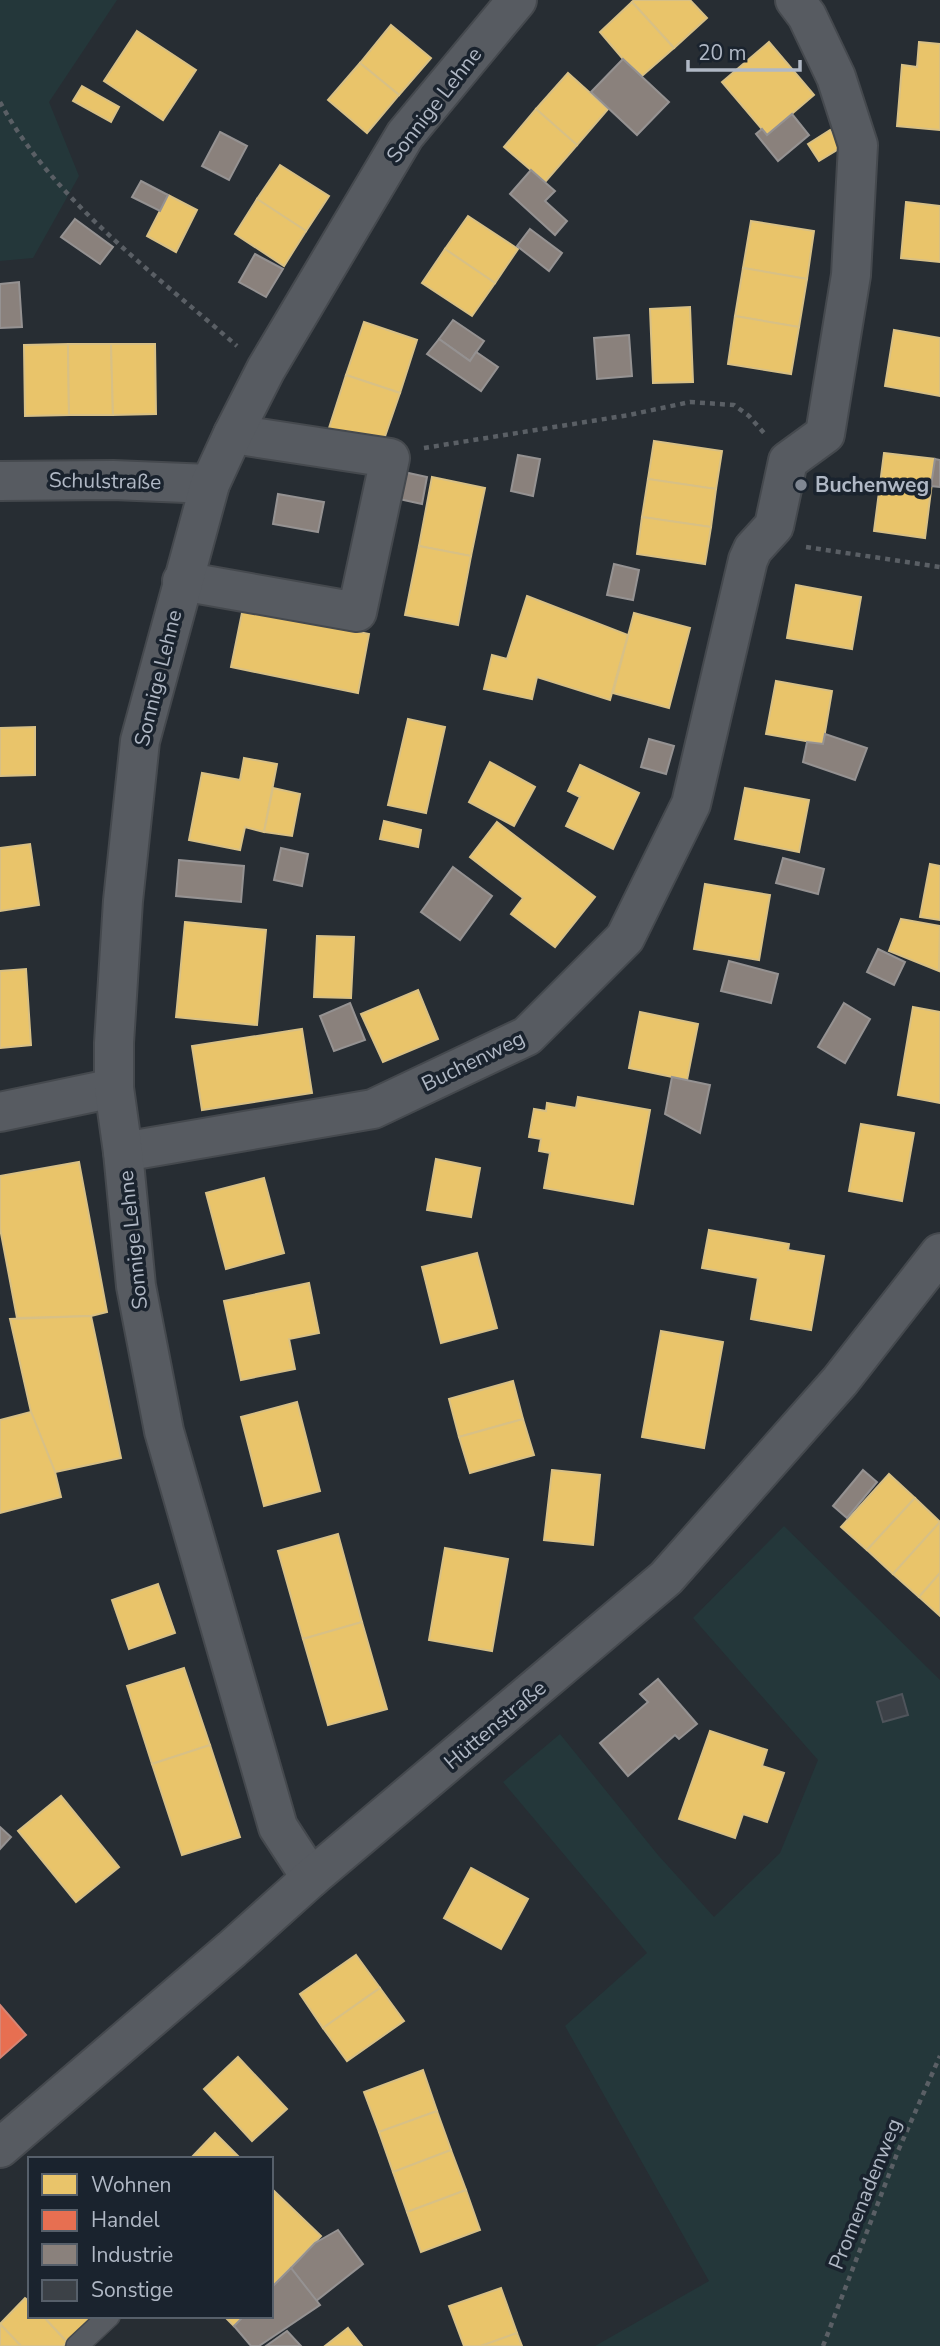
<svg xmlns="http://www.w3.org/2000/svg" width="940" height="2346" viewBox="0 0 940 2346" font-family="'Nunito Sans',sans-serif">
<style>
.green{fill:#24373a}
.homes{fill:#e9c46a;stroke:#d8c085;stroke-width:2}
.shops{fill:#e76f51;stroke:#d68574;stroke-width:2}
.industry{fill:#8a817c;stroke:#959292;stroke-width:2}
.building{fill:#3c4147;stroke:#4f545b;stroke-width:2}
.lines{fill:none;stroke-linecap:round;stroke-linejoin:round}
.lane-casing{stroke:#45494e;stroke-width:24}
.street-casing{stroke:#45494e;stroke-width:42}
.path{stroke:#5a5f65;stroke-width:4.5;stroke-dasharray:5 5;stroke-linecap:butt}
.lane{stroke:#575b61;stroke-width:21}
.street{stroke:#575b61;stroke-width:38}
.poi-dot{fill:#808792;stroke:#1a232e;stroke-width:2.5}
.labels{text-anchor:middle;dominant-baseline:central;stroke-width:7;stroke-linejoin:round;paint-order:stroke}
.street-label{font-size:21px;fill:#b0b8c5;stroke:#1a232e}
.poi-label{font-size:21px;font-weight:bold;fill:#b0b8c5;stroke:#1a232e;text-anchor:start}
</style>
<rect width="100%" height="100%" fill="#272d33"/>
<g class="green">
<path d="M0,0H117L49,102L79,176L33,258L0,261Z"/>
<path d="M784,1526L940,1680V2346H595L709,2281L565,2026L647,1953L503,1782L560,1734L658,1855L714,1917L780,1853L818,1760L693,1618Z"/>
</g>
<g class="homes">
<path d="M634,0H690L707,18L674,48L632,2Z"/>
<path d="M632,2L674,48L642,76L623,59L600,32Z"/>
<path d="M391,25L431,58L399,95L360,63Z"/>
<path d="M137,31L196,70L163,120L104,81Z"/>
<path d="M769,42L814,95L767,135L722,82Z"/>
<path d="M919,42L940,44V130L897,126L902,65L917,67Z"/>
<path d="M360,63L399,95L367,133L328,100Z"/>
<path d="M568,73L608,109L577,145L536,109Z"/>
<path d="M82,86L119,107L111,122L73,101Z"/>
<path d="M536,109L577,145L545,182L504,147Z"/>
<path d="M830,130L842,147L819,161L808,144Z"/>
<path d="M280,165L329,196L306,231L257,199Z"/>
<path d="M168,195L197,210L176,252L147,236Z"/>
<path d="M257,199L306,231L284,266L235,234Z"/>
<path d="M906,202L940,206V262L901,258Z"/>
<path d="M468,216L518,249L495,283L445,249Z"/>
<path d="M751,221L814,231L807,279L743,268Z"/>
<path d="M445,249L495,283L472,316L422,283Z"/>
<path d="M743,268L807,279L799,327L735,316Z"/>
<path d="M690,307L693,382L653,383L650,309Z"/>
<path d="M735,316L799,327L791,374L728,364Z"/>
<path d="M364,322L417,340L400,393L346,375Z"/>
<path d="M894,330L940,338V396L885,386Z"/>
<path d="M68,344L69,415L25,416L24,345Z"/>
<path d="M68,344H111L113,415H69Z"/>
<path d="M111,344H155L156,414L113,415Z"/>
<path d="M346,375L400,393L382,445L329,428Z"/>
<path d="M654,441L722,451L716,489L648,479Z"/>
<path d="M884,453L935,459L925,538L874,531Z"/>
<path d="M432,477L485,488L471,556L419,546Z"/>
<path d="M648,479L716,489L711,527L642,517Z"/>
<path d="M642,517L711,527L705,564L637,554Z"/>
<path d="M419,546L471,556L458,625L405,615Z"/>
<path d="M796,585L861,597L852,649L787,638Z"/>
<path d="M527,596L628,635L610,700L537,677L532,699L484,689L492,655L507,659Z"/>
<path d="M243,608L369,634L358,693L231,667Z"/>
<path d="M634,613L690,628L669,708L613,693Z"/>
<path d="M776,681L832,691L823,744L766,734Z"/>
<path d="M408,719L445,727L426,813L388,805Z"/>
<path d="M35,727V775L0,776V728Z"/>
<path d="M244,758L277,764L264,832L245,827L240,850L189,840L202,773L240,780Z"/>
<path d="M490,762L535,787L514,826L469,802Z"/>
<path d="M580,765L639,793L613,849L566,826L580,797L568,791Z"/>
<path d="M273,788L300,794L292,836L264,832Z"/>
<path d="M745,788L809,800L799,852L735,839Z"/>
<path d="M384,821L421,830L418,847L380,839Z"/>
<path d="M497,822L595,897L555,947L511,914L523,898L470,857Z"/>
<path d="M30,844L39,905L0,911V848Z"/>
<path d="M930,864L940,866V920L920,917Z"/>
<path d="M705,884L770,895L759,960L694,949Z"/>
<path d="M901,919L940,926L939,971L889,951Z"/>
<path d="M185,922L266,930L257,1025L176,1017Z"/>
<path d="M317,936L354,937L351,998L314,997Z"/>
<path d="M26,969L31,1045L0,1048V971Z"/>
<path d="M418,990L438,1039L383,1062L361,1014Z"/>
<path d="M913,1007L940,1012V1103L898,1095Z"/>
<path d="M640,1012L698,1024L687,1080L629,1068Z"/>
<path d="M302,1029L312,1093L202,1110L192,1046Z"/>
<path d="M578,1097L650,1110L633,1204L544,1188L550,1153L539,1151L541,1139L529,1137L534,1109L546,1111L547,1103L576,1108Z"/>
<path d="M861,1124L914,1133L902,1201L849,1191Z"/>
<path d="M436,1159L480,1168L471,1217L427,1210Z"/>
<path d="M79,1162L107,1312L91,1316L17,1318L0,1228V1176Z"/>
<path d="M264,1178L284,1253L226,1269L206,1193Z"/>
<path d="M709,1230L789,1244L788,1250L824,1256L811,1330L751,1319L758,1278L702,1268Z"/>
<path d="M477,1253L497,1328L441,1343L422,1267Z"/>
<path d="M309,1283L319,1333L289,1339L295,1369L241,1380L224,1301Z"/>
<path d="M91,1316L121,1458L55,1472L31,1412L10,1319Z"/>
<path d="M661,1331L723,1342L704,1448L642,1437Z"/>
<path d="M513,1381L523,1419L459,1437L449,1399Z"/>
<path d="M297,1402L320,1491L264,1506L241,1417Z"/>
<path d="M31,1412L55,1472L61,1497L0,1513V1420Z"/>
<path d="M523,1419L534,1455L470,1473L459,1437Z"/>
<path d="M552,1470L600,1475L593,1545L544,1540Z"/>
<path d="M889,1474L915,1498L867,1550L841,1527Z"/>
<path d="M915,1498L940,1522L893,1574L867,1550Z"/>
<path d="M940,1522V1573L919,1597L893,1574Z"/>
<path d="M338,1534L362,1622L303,1639L278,1551Z"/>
<path d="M445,1548L508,1559L492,1651L429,1640Z"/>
<path d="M940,1573V1616L919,1597Z"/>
<path d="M158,1584L175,1633L129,1649L112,1600Z"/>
<path d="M362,1622L387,1709L328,1725L303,1639Z"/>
<path d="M184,1668L210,1745L152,1764L127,1686Z"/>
<path d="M710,1731L767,1750L762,1766L784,1773L767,1822L743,1814L735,1838L679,1819Z"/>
<path d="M210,1745L240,1837L182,1855L152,1764Z"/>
<path d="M61,1796L119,1867L76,1902L18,1831Z"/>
<path d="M471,1868L528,1899L501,1949L444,1918Z"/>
<path d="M356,1955L380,1988L323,2028L300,1994Z"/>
<path d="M380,1988L404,2021L347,2061L323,2028Z"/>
<path d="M238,2057L287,2109L252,2141L204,2089Z"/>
<path d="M423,2070L437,2111L379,2132L364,2092Z"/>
<path d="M437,2111L451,2150L393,2172L379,2132Z"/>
<path d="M215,2133L241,2159H190Z"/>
<path d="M451,2150L466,2190L407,2212L393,2172Z"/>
<path d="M271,2188L321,2236L271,2288Z"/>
<path d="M466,2190L480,2230L421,2252L407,2212Z"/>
<path d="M501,2288L517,2333L481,2346H464L449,2306Z"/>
<path d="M25,2298L30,2302V2316H43L67,2342L63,2346H21L0,2324Z"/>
<path d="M43,2316H93L94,2317L67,2342Z"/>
<path d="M224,2316H244L234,2326Z"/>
<path d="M0,2324L21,2346H0Z"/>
<path d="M348,2328L362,2346H325Z"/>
<path d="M517,2333L522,2346H481Z"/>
</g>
<path class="shops" d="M0,2005L26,2035L0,2058Z"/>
<g class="industry">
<path d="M623,59L669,102L637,135L591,92Z"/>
<path d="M792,114L809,135L778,161L756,134L762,129L767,135Z"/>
<path d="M220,132L247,146L229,180L202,166Z"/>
<path d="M531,170L555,191L545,201L567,221L555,235L510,194Z"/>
<path d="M141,181L168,195L160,211L132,197Z"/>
<path d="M75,219L113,247L100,264L61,237Z"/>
<path d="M530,229L562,253L549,271L517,246Z"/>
<path d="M255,254L283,269L266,297L239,282Z"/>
<path d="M19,282L22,327L0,328V284Z"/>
<path d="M453,320L484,341L470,361L439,339Z"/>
<path d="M629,335L632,376L597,379L594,338Z"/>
<path d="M439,339L470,361L476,352L498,367L481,391L427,354Z"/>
<path d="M518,455L540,459L533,496L511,491Z"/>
<path d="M935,459L940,460V487L931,486Z"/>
<path d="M404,472L427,477L422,504L399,499Z"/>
<path d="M278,494L324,502L318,532L273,524Z"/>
<path d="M614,564L639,570L633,600L607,595Z"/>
<path d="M825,734L867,748L855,780L803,762L807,742L823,744Z"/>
<path d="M649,739L674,746L666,774L641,767Z"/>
<path d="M281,848L308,854L302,886L274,880Z"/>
<path d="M783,858L824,869L818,894L776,883Z"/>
<path d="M179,860L244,866L241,902L176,896Z"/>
<path d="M453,867L492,896L460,940L421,912Z"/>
<path d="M878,949L905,962L894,985L867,972Z"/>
<path d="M729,961L778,974L771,1003L721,991Z"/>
<path d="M350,1003L365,1040L334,1051L320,1016Z"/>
<path d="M844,1003L870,1019L845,1063L818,1047Z"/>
<path d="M672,1077L710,1085L700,1133L665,1114Z"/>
<path d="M863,1470L877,1482L847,1518L833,1506Z"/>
<path d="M658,1679L697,1724L679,1739L675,1735L628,1776L600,1743L648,1702L640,1694Z"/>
<path d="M0,1827L11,1837L0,1849Z"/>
<path d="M338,2230L363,2264L316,2301L291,2268L315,2243Z"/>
<path d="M291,2268L320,2305L259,2346H251L234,2326L244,2316H271V2288Z"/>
<path d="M287,2331L301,2346H266Z"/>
</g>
<path class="building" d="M902,1694L908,1715L883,1722L877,1702Z"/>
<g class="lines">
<defs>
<path id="lane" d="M77,2346L109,2316"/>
<g id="street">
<path d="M0,481L113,480L210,484"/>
<path d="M182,581L357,612L390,458L233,434"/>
<path d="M0,1112L114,1088"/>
<path d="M123,1152L373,1109L527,1036L625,938L691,804L748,560L753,549L774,526L788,461L825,434L851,275L858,145L836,77L807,16L795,0"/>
<path d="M311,1878L278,1827L164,1431L136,1286L123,1152L114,1088V1043L123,901L140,741L210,484L233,434L266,369L405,135L517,0"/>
<path d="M0,2148L232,1949L311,1878L666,1578L840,1381L940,1253"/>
</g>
</defs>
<use href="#lane" class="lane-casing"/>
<use href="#street" class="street-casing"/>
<g class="path">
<path d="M0,102C52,199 155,274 237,346"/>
<path d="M424,448L629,415L690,402L734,405L749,416L764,433"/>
<path d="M806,547L940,567"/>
<path d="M823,2346L898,2151L940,2056"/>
</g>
<use href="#lane" class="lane"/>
<use href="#street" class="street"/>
</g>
<circle class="poi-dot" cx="801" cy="485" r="7"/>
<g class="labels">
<g class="street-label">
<text transform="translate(434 105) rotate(-52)">Sonnige Lehne</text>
<text transform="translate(105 481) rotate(1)">Schulstraße</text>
<text transform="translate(158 678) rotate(-76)">Sonnige Lehne</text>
<text transform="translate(473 1061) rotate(-26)">Buchenweg</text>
<text transform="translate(133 1240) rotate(-96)">Sonnige Lehne</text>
<text transform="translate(495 1725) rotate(-40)">Hüttenstraße</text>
<text transform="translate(865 2194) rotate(-68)">Promenadenweg</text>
</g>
<g class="poi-label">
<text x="815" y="485">Buchenweg</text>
</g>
</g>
<rect x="28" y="2157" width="245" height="161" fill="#1a232e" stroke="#565f6a" stroke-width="2"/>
<rect x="42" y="2174" width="35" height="21" fill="#e9c46a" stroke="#565f6a" stroke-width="2"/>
<text x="91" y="2192" font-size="21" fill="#b0b8c5">Wohnen</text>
<rect x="42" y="2210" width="35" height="21" fill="#e76f51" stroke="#565f6a" stroke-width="2"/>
<text x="91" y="2227" font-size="21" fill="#b0b8c5">Handel</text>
<rect x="42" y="2244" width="35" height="21" fill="#8a817c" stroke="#565f6a" stroke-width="2"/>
<text x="91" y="2262" font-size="21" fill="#b0b8c5">Industrie</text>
<rect x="42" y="2280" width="35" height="21" fill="#3c4147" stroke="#565f6a" stroke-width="2"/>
<text x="91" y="2297" font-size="21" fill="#b0b8c5">Sonstige</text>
<path d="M688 60v10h112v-10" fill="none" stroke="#b0b8c5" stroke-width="3.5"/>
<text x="698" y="60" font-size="21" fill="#b0b8c5" stroke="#1a232e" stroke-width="5" paint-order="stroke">20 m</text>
</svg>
